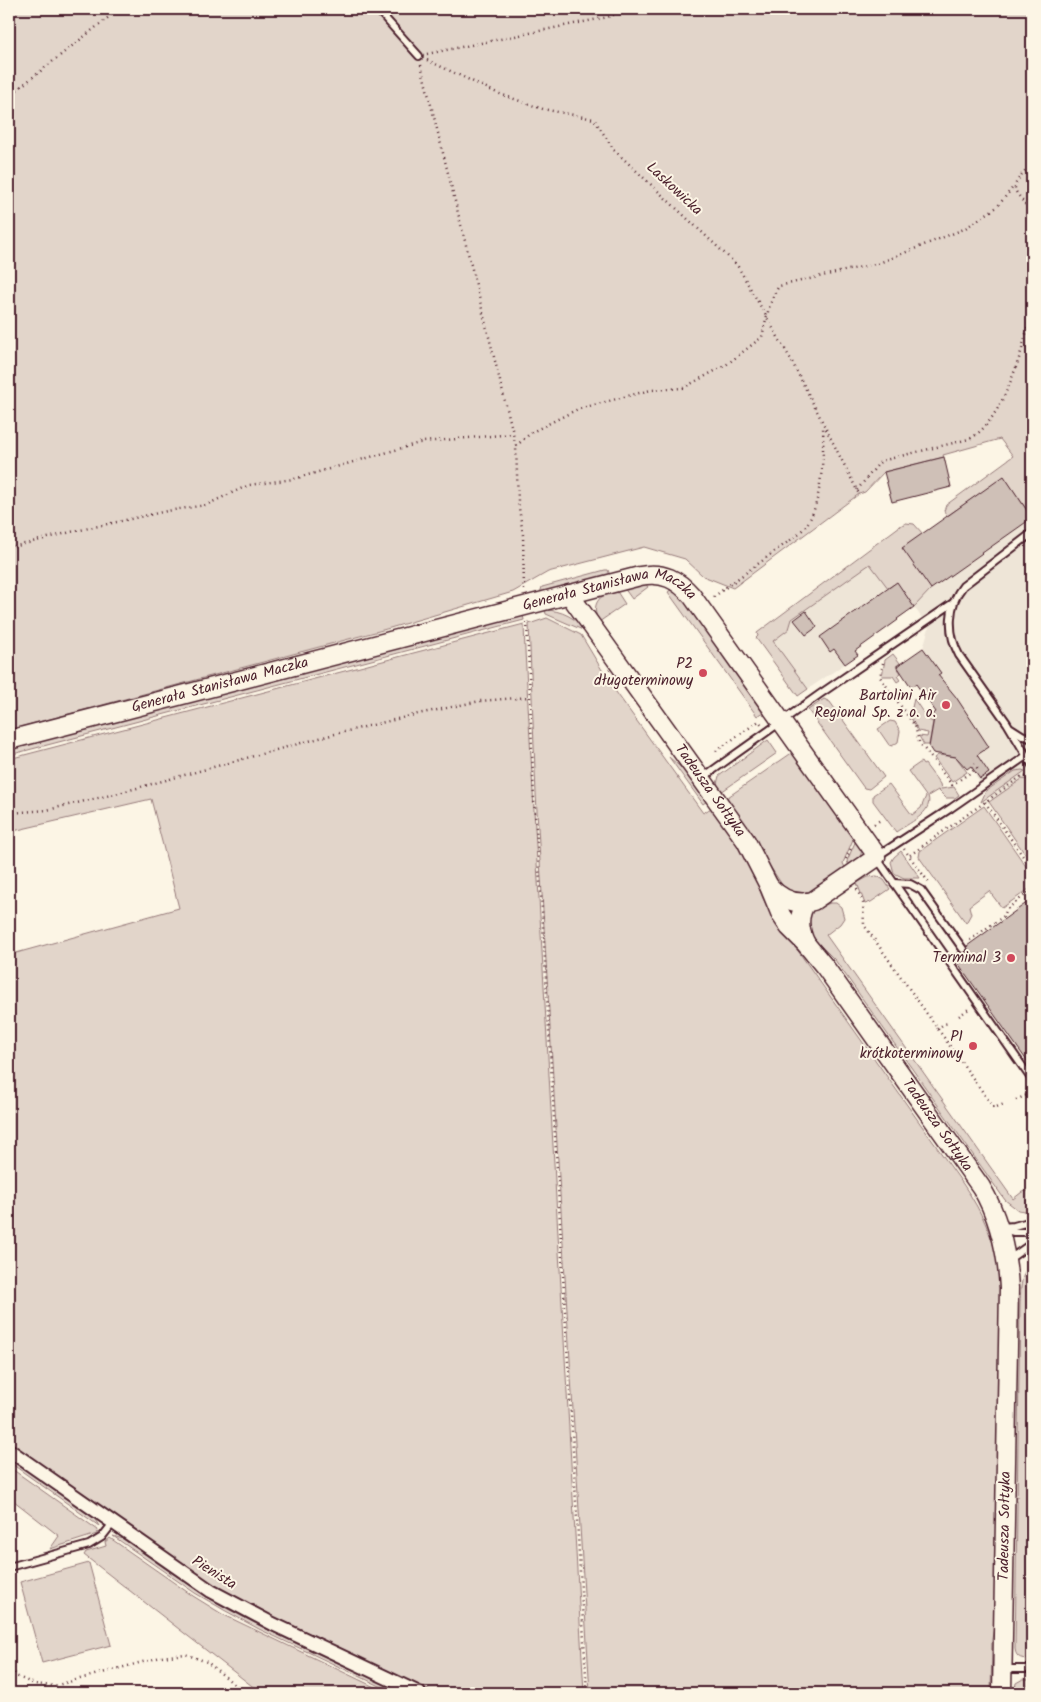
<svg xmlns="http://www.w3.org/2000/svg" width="1041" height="1702" viewBox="0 0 1041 1702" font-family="Kalam,sans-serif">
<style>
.built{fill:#eee5d7}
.green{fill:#e2d5ca;stroke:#967a7a}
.building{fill:#cfc0b7;stroke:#4a1f2b}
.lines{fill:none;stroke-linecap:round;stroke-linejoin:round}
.lane-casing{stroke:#4a1f2b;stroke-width:10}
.street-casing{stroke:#4a1f2b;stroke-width:16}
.secondary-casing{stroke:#4a1f2b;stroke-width:21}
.path{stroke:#4a1f2b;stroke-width:2.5;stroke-dasharray:1 4;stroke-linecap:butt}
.lane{stroke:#fcf5e5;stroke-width:6}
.street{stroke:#fcf5e5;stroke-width:12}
.secondary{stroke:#fcf5e5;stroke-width:18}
.poi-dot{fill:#d1495b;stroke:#fcf5e5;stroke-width:2}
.labels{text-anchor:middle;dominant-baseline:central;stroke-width:4;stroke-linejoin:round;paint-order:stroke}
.street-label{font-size:15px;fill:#4a1f2b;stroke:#fcf5e5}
.poi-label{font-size:15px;fill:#4a1f2b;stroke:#fcf5e5;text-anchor:end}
</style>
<rect width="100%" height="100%" fill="#fcf5e5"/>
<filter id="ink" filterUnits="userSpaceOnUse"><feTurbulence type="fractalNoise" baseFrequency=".02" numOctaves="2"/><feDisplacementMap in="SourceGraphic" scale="10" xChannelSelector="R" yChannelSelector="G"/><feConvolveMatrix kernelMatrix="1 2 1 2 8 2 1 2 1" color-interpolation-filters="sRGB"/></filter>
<g filter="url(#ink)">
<path class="built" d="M1032,442V857L975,776L986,768L981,760L967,769L956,757L933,753L929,747L934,718L932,714L936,711L916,684L911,687L897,666L923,648L929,628L914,607L897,619L898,620L855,651L858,655L808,689L772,641L789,629L791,619L915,531L923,533L949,515Z"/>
<g class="green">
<path d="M9,9H1032V517L1004,477L947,516L944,511L946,505L1013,456L1000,439L943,455L944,457L884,472L865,492L859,494L733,588L703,576L685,559L644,547L548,572L513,592L390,628L9,730Z"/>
<path d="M906,523L914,524L923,534L931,589L914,607L896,583L888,588L870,564L792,619L789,629L773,641L808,689L798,696L756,638L758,636L757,633L900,526Z"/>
<path d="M605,570H608L610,575L540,593L542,587Z"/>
<path d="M645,583L648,587L632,599L624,588Z"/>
<path d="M673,588L681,595L764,711L757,716L668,592Z"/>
<path d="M616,590L625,604L599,622C590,604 599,595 616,590Z"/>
<path d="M545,610C561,610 577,618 585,631L546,614Z"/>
<path d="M523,615L524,620L9,755V749Z"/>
<path d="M547,618L581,635L611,685L703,813L713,807C726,826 742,845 751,867C757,880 760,894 767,907L963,1184C983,1213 996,1243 1001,1278L994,1627L992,1639L991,1693H590L536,794L529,624Z"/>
<path d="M524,624L525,651L584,1693H435L257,1610C170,1561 90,1500 9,1443V955L179,908L151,799L9,832V759Z"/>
<path d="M893,654L900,663L896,666L901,673L897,676L900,680L897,682L893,676H882L885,660Z"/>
<path d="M824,699L830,702L884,777L869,789L864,788L808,710Z"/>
<path d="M914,699L928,720L933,722L929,745H924L919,736L927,737L928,733L918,731L910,716Z"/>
<path d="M890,721L895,722L900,731L898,742L892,746L889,745L878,729Z"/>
<path d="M768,740L777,753L721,792L717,784L719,776Z"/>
<path d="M793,752L854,837L843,863L845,868C833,877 811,897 796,894C792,893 788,891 785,889L725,799Z"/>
<path d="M938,755L956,757L967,772L952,782L934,758Z"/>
<path d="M669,757L686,772L707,801L703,804Z"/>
<path d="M921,762L923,765L925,764L940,784L941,789L954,787L959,795L955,798H946L938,790L928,796C934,813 907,824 896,832L873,801V795L889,784L912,815L921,808L926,796L908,771Z"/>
<path d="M1022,770L1025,771L981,802L986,791L1015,771Z"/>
<path d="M1022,779L1028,780L1032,787V864L989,802Z"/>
<path d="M984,806L1032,875V887L1002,908L989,891L969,906L971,914L966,923L919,857L920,851Z"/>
<path d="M856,840C866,854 861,857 849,866L847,861Z"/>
<path d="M901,851L920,878H904L894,873L891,862L894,857Z"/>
<path d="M877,876L884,880L890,889L871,902L865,904L857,883L868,877Z"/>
<path d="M830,903H836L841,907L844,918L840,924L826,935L1013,1199L1022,1192L1032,1190V1212L1018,1210L1005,1200L835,960L808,933L806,913Z"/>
<path d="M1032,1262V1659C1023,1659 1016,1659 1015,1649L1020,1304C1021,1289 1020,1273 1032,1262Z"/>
<path d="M9,1458L94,1518L99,1526L9,1462Z"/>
<path d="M9,1467L98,1530L97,1534L50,1549L59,1536L9,1497Z"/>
<path d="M113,1536L123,1539C158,1563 191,1588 228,1609C285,1640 345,1666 404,1693H395L259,1629L224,1610L195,1593Z"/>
<path d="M110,1538L193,1596L222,1614L387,1693H261L84,1555L86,1552L106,1546L105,1542Z"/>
<path d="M89,1563L111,1645L42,1663L20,1582Z"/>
<path d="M1023,1679H1032V1693H1014L1016,1683Z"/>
</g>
<g class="building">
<path d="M944,457L951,487L892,502L884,472Z"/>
<path d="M1004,476L1032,518L931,589L902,548Z"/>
<path d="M897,582L914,607L897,619L898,620L855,651L858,655L845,664L834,649L830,652L820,637Z"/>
<path d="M806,611L817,627L806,635L794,620Z"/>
<path d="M923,648L941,673L938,675L956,697L989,747L977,755L989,773L980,779L971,766L967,769L956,757L933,753L929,747L934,718L932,714L936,712L916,684L911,687L897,666Z"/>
<path d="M1032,899V1068L953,956L959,952L963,954L966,953L968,949L967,946Z"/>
</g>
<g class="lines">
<defs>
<g id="lane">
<path d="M377,9L419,56"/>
<path d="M1032,533L963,586C948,604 947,633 959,655L1007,723L1032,765"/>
<path d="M1011,728L1022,735L1032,739"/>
<path d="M1026,756L951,808L876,857L1032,1080"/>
<path d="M702,778L820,694L953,603"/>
<path d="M894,883L910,884L921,890L963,949"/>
<path d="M1001,1227L1014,1226L1032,1221"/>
<path d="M1003,1229L1013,1232H1032"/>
<path d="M1008,1260L1032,1243"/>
<path d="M9,1567L89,1545L102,1537L113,1523"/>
<path d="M1004,1669H1032"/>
</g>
<path id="street" d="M9,1450L211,1591L273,1624L419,1693"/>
<g id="secondary">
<path id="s1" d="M569,594L746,841L769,886L781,915L789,927L806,944L825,967L981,1187C1000,1219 1007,1252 1009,1288L1002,1693"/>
<path id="s2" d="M9,740L640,576C663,571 678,580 692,596L875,853L876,857L874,859L813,901C795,906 781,899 769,886"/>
<path d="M806,944C799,930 797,915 807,902"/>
</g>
</defs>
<use href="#lane" class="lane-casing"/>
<use href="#street" class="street-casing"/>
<use href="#secondary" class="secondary-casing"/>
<g class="path">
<path d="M427,54L608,17L628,9"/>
<path d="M427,60L497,93L543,109L594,119L614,150L737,265L790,358L859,494"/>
<path d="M421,65L513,433"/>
<path d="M9,96L119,9"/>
<path d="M1032,163C1002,195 1018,186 1032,217"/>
<path d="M516,446L532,432L578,409L651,390L683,388L726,365L762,337C766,320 769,301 779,286L879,263L964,229L997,207L1014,186"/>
<path d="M857,490L880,462L885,460L969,439C1003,424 1028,338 1032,303"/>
<path d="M9,548L71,532L167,511L206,505L249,485L294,479L423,442L513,434L516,446L518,501L523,535L524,591"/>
<path d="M714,597C733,581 755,567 775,551C786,543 800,535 807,524C822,503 824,451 823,426"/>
<path d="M527,622L534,800L542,909L587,1693"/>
<path d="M883,663L880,677L915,726L919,742L952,785L977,768L974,764"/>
<path d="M716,751L759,721L762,725"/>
<path d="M985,802L1032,869"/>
<path d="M9,813L47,810L115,794L327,736L418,714L480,701L529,697"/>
<path d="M874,824L882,819"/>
<path d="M904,849L930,884"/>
<path d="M910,855L1022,776L1028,777L1032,783"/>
<path d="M846,859L852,846"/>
<path d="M857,889L863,903L864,925L994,1108L1004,1104"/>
<path d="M970,940L1004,916L1007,909L1032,890"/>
<path d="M959,1016L970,1008"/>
<path d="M937,1029L944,1024L949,1023"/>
<path d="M1016,1100L1031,1093"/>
<path d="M9,1654L10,1664L16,1676L34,1684L54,1686L161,1657L185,1654L207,1662L245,1693"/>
</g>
<use href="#lane" class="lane"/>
<use href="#street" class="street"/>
<use href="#secondary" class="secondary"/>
</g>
</g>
<g class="poi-dot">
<circle cx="703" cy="673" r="5"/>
<circle cx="946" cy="705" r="5"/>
<circle cx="1011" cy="958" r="5"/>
<circle cx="973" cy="1046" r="5"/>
</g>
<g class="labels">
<g class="street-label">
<text transform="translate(674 189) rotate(43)">Laskowicka</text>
<text stroke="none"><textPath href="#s2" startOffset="622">Generała Stanisława Maczka</textPath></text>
<text stroke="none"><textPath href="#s2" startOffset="218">Generała Stanisława Maczka</textPath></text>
<text stroke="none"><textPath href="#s1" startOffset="242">Tadeusza Sołtyka</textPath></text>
<text stroke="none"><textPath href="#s1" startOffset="648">Tadeusza Sołtyka</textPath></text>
<text transform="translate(1005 1526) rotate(-89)">Tadeusza Sołtyka</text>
<text transform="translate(214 1573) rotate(32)">Pienista</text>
</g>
<g class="poi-label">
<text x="693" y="664">P2<tspan x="693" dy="17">długoterminowy</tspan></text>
<text x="936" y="696">Bartolini Air<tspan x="936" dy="17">Regional Sp. z o. o.</tspan></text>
<text x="1001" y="958">Terminal 3</text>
<text x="963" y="1037">P1<tspan x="963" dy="17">krótkoterminowy</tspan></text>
</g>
</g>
<rect width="1041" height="1702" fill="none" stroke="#fcf5e5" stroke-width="30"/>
<rect x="15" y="15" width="1011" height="1672" fill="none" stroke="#4a1f2b" stroke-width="2" filter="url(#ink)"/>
</svg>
